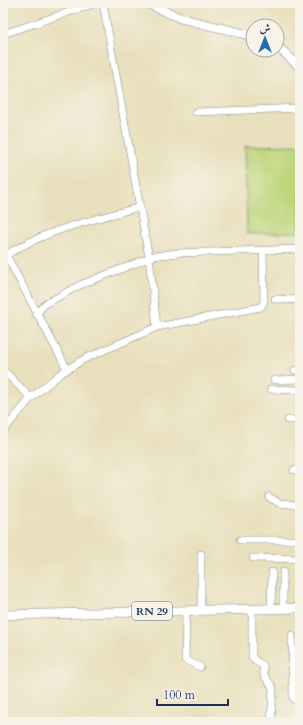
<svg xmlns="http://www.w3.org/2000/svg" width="303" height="725" viewBox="0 0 303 725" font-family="Cardo,Amiri,serif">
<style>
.green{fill:#bdd67b;stroke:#6c826c}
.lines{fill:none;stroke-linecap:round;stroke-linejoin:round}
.minor-casing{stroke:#82888d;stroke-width:8}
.major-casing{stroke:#82888d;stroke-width:10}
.minor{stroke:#fff;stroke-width:7}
.major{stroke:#fff;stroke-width:9}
.labels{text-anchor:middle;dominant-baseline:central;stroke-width:4;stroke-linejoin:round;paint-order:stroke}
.shield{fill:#f7f3e8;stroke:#5d6a87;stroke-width:1}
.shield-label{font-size:11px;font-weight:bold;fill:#1b2f5e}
</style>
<rect width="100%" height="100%" fill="#f7f3e8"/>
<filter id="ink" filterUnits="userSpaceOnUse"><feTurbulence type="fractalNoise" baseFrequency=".025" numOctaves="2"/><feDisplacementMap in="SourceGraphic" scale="8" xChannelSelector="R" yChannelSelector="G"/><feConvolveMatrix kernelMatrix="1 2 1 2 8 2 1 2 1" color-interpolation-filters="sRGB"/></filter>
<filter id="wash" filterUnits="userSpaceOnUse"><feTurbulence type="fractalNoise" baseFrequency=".012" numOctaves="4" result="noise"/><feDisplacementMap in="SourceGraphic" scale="16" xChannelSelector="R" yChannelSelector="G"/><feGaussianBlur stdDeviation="0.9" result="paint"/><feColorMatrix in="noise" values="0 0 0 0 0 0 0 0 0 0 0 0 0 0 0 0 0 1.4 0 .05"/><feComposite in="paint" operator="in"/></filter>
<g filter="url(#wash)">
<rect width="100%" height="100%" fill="#e8e0bc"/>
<path class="green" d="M300,145V232L247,234L245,146Z"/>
</g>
<g filter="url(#ink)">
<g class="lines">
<defs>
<g id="minor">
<path d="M103,3L149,258L157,327"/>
<path d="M3,34L96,3"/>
<path d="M196,112L300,108"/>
<path d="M3,249L67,369"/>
<path d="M3,257C44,230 93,220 140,207"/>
<path d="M275,299L300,300"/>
<path d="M36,314L45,304L80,285L154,256L177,253L300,249"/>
<path d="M3,370L31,398"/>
<path d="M295,370H300"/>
<path d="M274,380L300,379"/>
<path d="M271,389L300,390"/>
<path d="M288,420H300"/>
<path d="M3,431L31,398L60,374L84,359L157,327L261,307L264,302L263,251"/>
<path d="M298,445H300"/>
<path d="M294,470H300"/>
<path d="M269,497L279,503L300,505"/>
<path d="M240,540H300"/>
<path d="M201,554V609"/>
<path d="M253,558L300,559"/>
<path d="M271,608L272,572"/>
<path d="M283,608V572"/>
<path d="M252,609V656L255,661L263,665L264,675L273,688L271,722"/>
<path d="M186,611L185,660L200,667"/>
<path d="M292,635L293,697L295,700L300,701"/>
</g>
<g id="major">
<path d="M147,3L180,18L253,36"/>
<path d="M277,46L300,67"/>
<path d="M3,615L300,608"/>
</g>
</defs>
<use href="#minor" class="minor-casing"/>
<use href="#major" class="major-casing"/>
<use href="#minor" class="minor"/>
<use href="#major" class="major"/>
</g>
</g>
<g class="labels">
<rect class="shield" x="132" y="602" width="40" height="18" rx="3"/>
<g class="shield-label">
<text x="152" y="611">RN 29</text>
</g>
</g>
<rect width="303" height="725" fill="none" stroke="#f7f3e8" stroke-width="16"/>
<g transform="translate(265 38)"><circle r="19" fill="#f7f3e8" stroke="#9fa5b1"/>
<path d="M0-3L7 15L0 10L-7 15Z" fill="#1f6fb2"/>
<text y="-6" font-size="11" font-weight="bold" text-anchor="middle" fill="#1b2f5e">ش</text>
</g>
<path d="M157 699v6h71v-6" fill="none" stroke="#1b2f5e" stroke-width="2"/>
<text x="163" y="699" font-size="12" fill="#1b2f5e" stroke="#f7f3e8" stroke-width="3" paint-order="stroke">100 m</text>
</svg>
